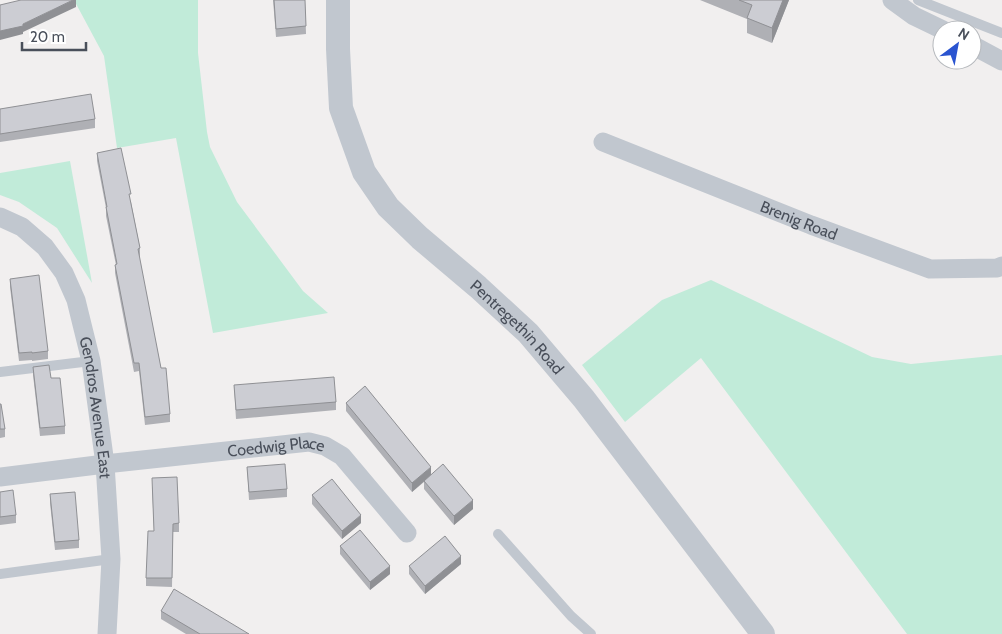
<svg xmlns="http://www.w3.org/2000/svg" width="1002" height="634" viewBox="0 0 1002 634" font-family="Cabin,sans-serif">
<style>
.green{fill:#c1ebd9}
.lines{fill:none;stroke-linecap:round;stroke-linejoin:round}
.service{stroke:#c1c7cf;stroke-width:10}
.minor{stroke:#c1c7cf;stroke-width:19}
.tertiary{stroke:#c1c7cf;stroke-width:24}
.wall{fill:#afb0b5}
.shaded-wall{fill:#8f9094}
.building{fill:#cccdd3;stroke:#8f9094}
.labels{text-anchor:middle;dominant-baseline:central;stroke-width:4;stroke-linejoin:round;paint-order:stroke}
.street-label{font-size:16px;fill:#494f5a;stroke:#fff}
</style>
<rect width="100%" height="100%" fill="#f1efef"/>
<g class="green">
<path d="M74,0H198V53L207,132L210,147L237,202L303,291L328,313L213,333L176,138L117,148L104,56Z"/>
<path d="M70,161L92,283L57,228L19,202L0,195V173Z"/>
<path d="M711,280L872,357L911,364L1002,355V634H907L701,358L625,422L582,365L662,300Z"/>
</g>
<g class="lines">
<g class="service">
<path d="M918,0L1002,33"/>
<path d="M0,372L91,361"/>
<path d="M498,534L571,616L591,634"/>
<path d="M0,574L111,559"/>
</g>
<g class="minor">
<path d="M892,0L914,16L943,30"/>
<path d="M972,45L1002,61"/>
<path id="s1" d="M603,142L811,225L930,269L997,268L1002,266"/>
<path id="s2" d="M0,217L22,227L45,247L64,273L76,300L91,361L105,464L111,559L107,634"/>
<path id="s3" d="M0,477L105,464L309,442L325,446L342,456L407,533"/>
</g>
<path class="tertiary" id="s4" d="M338,0V49L341,108L364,172L388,207L420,238L478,287L528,333L584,399L763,634"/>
</g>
<g class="wall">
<path d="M273,0H305L306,34L276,37Z"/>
<path d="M700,0H789L772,43L747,33V19Z"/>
<path d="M0,109L95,119V128L0,142Z"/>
<path d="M97,153L131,202L140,248V257H139L170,414V422L145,425L139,371L134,372L115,273V265H116L106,216V208L97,161Z"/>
<path d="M10,279L48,351V359L32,361V360L19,361L10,287Z"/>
<path d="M33,367L51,378L65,426V434L40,436L33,375Z"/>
<path d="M234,385L336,402V410L236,419Z"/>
<path d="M346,403L431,474L473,509L454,525L424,489V482L412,492L346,411Z"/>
<path d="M0,404L5,429V437L0,438Z"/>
<path d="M247,467L287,489V497L249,500Z"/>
<path d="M152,486L179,523V532H173L172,587L146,586V578L154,531Z"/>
<path d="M0,492L16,515V523L0,525Z"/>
<path d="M50,494L79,540V548L55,550L50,503Z"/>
<path d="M312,495L361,523L342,539L312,504Z"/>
<path d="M340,546L390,574L370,590L340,554Z"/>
<path d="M461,564L425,594L409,574V566Z"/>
<path d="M161,611L249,634H186L161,619Z"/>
</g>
<g class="shaded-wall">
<path d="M73,0H76V7L23,32V34L0,40V31L23,24Z"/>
<path d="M783,0H789L772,43V28Z"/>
<path d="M431,467V475L412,492V483Z"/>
<path d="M473,500V509L454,525V516Z"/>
<path d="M361,515V523L342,539V531Z"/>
<path d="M461,556V564L425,594V586Z"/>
<path d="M390,566V574L370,590V582Z"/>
</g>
<g class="building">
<path d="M21,0H73L23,24V26L0,31V5Z"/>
<path d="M274,0H305L306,26L276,29Z"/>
<path d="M739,0H783L772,28L747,18L752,5Z"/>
<path d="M91,94L95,119L0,134V109Z"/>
<path d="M121,148L131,194H129L140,248L138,249L161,368H166L170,414L145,417L139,363H134L115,265L117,264L106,207H107L97,153Z"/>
<path d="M39,275L48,351L32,353V352L19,353L10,279Z"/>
<path d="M49,365L51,378H60L65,426L40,428L33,367Z"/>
<path d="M334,377L336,402L236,410L234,385Z"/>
<path d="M365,386L431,467L412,483L346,403Z"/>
<path d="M0,404H1L5,429H0Z"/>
<path d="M285,464L287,489L249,492L247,467Z"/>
<path d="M443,464L473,500L454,516L424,481Z"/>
<path d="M177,477L179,523L173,524L172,578H146L148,531H154L152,478Z"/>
<path d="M332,479L361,515L342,531L312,495Z"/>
<path d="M13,490L16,515L0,517V492Z"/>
<path d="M75,492L79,540L55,542L50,494Z"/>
<path d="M360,530L390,566L370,582L340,546Z"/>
<path d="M445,536L461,556L425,586L409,566Z"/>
<path d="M174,589L249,634H200L161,611Z"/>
</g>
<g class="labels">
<g class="street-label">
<text stroke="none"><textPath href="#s1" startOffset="211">Brenig Road</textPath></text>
<text stroke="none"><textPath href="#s4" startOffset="395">Pentregethin Road</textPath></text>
<text stroke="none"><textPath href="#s2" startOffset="226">Gendros Avenue East</textPath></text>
<text stroke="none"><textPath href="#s3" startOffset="278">Coedwig Place</textPath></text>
</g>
</g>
<g transform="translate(957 45) rotate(32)"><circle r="24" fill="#ffffff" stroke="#b6b9bd"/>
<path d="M0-4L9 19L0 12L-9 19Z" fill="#2a54d0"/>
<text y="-8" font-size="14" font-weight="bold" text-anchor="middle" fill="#494f5a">N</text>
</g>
<path d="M22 42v8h64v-8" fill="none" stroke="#494f5a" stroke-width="2.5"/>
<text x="30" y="42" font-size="15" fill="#494f5a" stroke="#ffffff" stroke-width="4" paint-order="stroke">20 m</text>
</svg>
